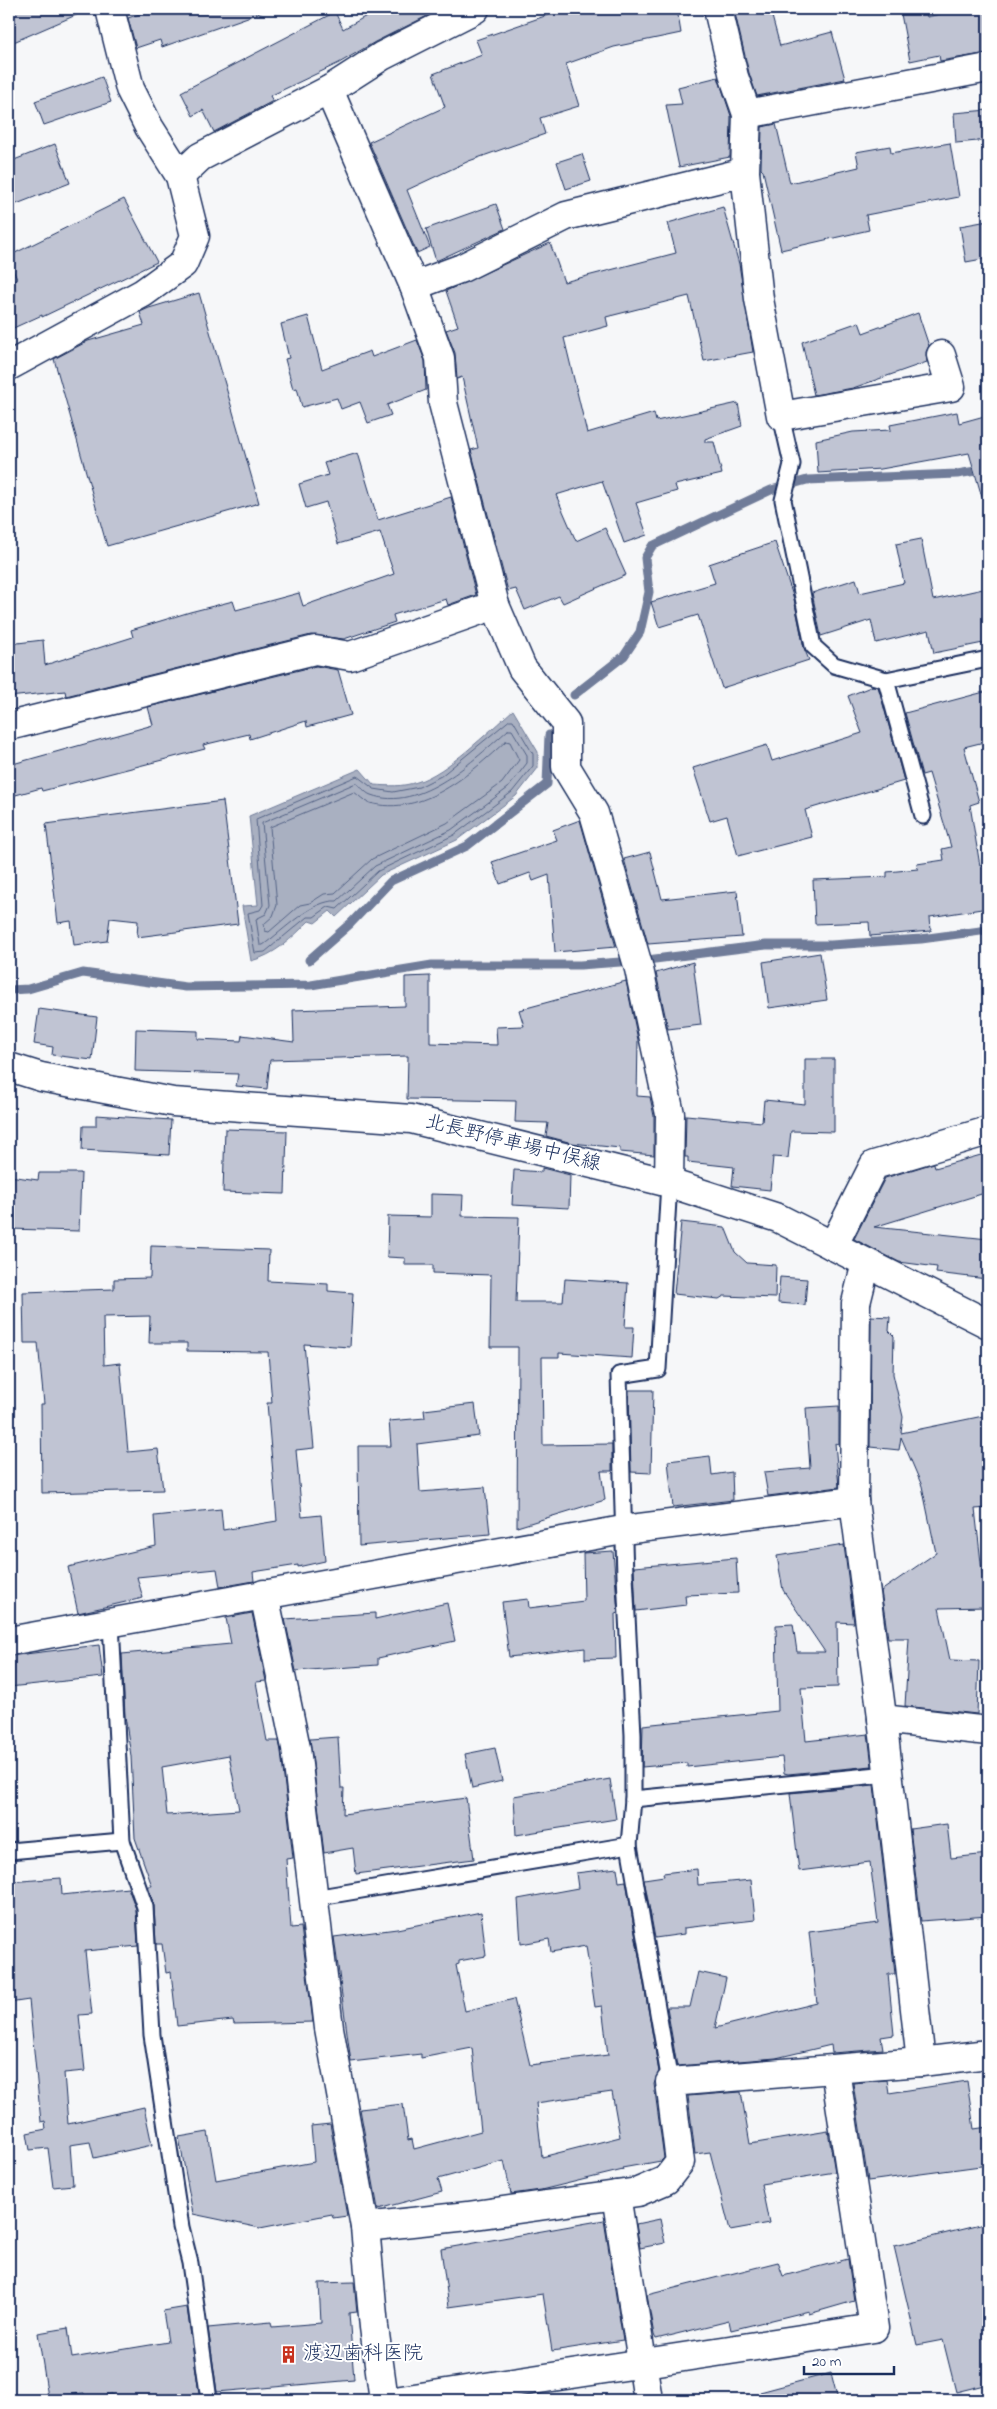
<svg xmlns="http://www.w3.org/2000/svg" width="997" height="2409" viewBox="0 0 997 2409" font-family="'Indie Flower','Klee One',sans-serif">
<style>
.water{fill:#a9b0c1;stroke:#707c99}
.lines{fill:none;stroke-linecap:round;stroke-linejoin:round}
.shore{stroke:#546386;stroke-width:1}
.stream{stroke:#707c99;stroke-width:9}
.building{fill:#c0c4d3;stroke:#1b2f5e;fill-rule:evenodd}
.service-casing{stroke:#1b2f5e;stroke-width:19}
.minor-casing{stroke:#1b2f5e;stroke-width:31}
.secondary-casing{stroke:#1b2f5e;stroke-width:31}
.service{stroke:#fff;stroke-width:15}
.minor{stroke:#fff;stroke-width:28}
.secondary{stroke:#fff;stroke-width:28}
.labels{text-anchor:middle;dominant-baseline:central;stroke-width:4;stroke-linejoin:round;paint-order:stroke}
.street-label{font-size:20px;fill:#1b2f5e;stroke:#fff}
.poi-label{font-size:20px;fill:#1b2f5e;stroke:#fff;text-anchor:start}
</style>
<rect width="100%" height="100%" fill="#f6f7f9"/>
<filter id="ink" filterUnits="userSpaceOnUse"><feTurbulence type="fractalNoise" baseFrequency=".02" numOctaves="2"/><feDisplacementMap in="SourceGraphic" scale="10" xChannelSelector="R" yChannelSelector="G"/><feConvolveMatrix kernelMatrix="1 2 1 2 8 2 1 2 1" color-interpolation-filters="sRGB"/></filter>
<g filter="url(#ink)">
<path class="water" d="M513,710L538,752V768L516,796L457,840L381,875L336,917L330,911L315,923L309,921C292,938 275,955 251,961L242,906L258,905L249,816L360,769L374,785C389,786 402,787 417,782C447,773 488,732 513,710Z"/>
<g class="lines">
<g class="shore">
<path d="M510,720H513L533,754V766L512,792L454,835L378,871L337,909L328,907L314,917H307L265,952L255,953L248,913L260,910L263,905L256,819L357,776L374,789L393,792L419,787L441,776Z"/>
<path d="M508,730H512L527,755V763L508,788L451,830L375,866L337,901C313,899 283,931 263,945H260L256,919L266,914L270,905L262,823L356,783C361,786 365,793 371,795C420,813 475,759 508,730Z"/>
<path d="M506,741L510,742L519,760L502,783L447,823L372,859L335,893L324,894L310,903L300,905L269,932L265,931L264,924L273,916L277,905L270,827L354,792C359,795 363,801 370,803C423,817 470,774 506,741Z"/>
</g>
<g class="stream">
<path d="M574,695L624,656L640,632L649,592L645,558L652,546L771,490L807,480L957,474L988,469"/>
<path d="M309,960L351,923L391,881L467,846L547,784L549,735"/>
<path d="M9,990L28,989L83,973L186,987L311,985L432,965H580L647,960L766,945H831L921,939L988,930"/>
</g>
</g>
<g class="building">
<path d="M9,9H90L9,44Z"/>
<path d="M154,9H262V12L162,47L160,40L136,48L128,18Z"/>
<path d="M379,9H441L375,42L339,63L270,96L273,101L214,132L203,110L193,116L181,92L335,12L343,29Z"/>
<path d="M565,9H677L681,33L614,47L566,64L579,106L540,118L545,134L469,161L407,190L430,247L417,253L369,142L445,107L433,74L482,55L476,40Z"/>
<path d="M734,9H770L780,46L832,32L845,79L757,96L749,73Z"/>
<path d="M925,9L927,17L961,9H988V53L940,61L939,55L910,61L901,14Z"/>
<path d="M102,77L111,102L44,125L35,101Z"/>
<path d="M718,77L731,116L730,157L679,167L666,105L682,104L678,87Z"/>
<path d="M988,110V140L956,143L954,113Z"/>
<path d="M776,124L790,183L859,167L856,152L890,146L891,153L950,143L959,197L866,215L869,230L781,250L763,171L761,169L762,127Z"/>
<path d="M55,144L70,183L9,207V162Z"/>
<path d="M582,154L591,181L566,189L557,162Z"/>
<path d="M124,199L157,262L42,317V315L9,330V283L17,279L9,261V256Z"/>
<path d="M496,204L505,229L436,261L426,229Z"/>
<path d="M723,207L739,264L753,352L704,361L689,296L606,317L608,326L564,338L587,433L654,413L656,421L738,403L742,426L705,439V442H714L722,474L675,485L677,491L636,503L647,535L624,543L602,481L556,495L576,541L605,528L626,575L563,603L559,596L525,610L516,589L508,591L471,450L478,448L462,377L457,379L455,353L446,330L458,326L446,291L550,243L564,282L676,253L668,223Z"/>
<path d="M988,221V258L966,262L960,226Z"/>
<path d="M199,293L259,503L107,546L54,359L88,341L144,325L140,312L149,308Z"/>
<path d="M918,313L929,346L926,352L927,362L853,388L814,395L802,342L859,322L863,333Z"/>
<path d="M308,316L322,369L370,351L372,357L417,340L425,361L426,390L387,405L391,415L368,423L360,402L341,409L337,398L302,407L297,388L293,389L285,359L289,358L281,324Z"/>
<path d="M957,412L959,423L988,415V496L982,497L969,453L881,469L818,473L816,440L853,432L891,430L890,425Z"/>
<path d="M358,453L378,520L451,497L476,595L448,605L446,599L393,615L395,622L344,639L311,635L66,696L65,691L9,697V644L43,640L45,665L133,637L131,630L190,612L233,601L236,610L299,593L303,606L394,574L380,532L338,544L326,502L306,508L299,484L328,475L324,463Z"/>
<path d="M921,539L933,600L983,589L984,595L988,594V642L934,653L929,630L876,643L871,620L821,636L812,593L856,579L860,593L904,583L896,544Z"/>
<path d="M775,542L794,599L804,648L809,660L722,688L698,615L659,627L651,602L715,583L709,564Z"/>
<path d="M316,666L338,670L351,715L307,727L306,721L250,739L249,734L203,745L205,749L42,791L41,788L12,796L9,782V765L153,725L148,707Z"/>
<path d="M873,686L878,687L880,693L904,781L805,810L812,837L738,856L727,816L710,821L693,768L767,745L772,761L862,733L848,696Z"/>
<path d="M988,691V741L964,747L979,802L970,805L980,866L988,865V908L930,917L931,931L870,936L869,922L815,924L813,880L887,877V872L918,869L917,864L944,860L942,849L951,847L929,773L922,775L905,713Z"/>
<path d="M223,801L238,924L137,937L138,921L110,918L107,941L74,945L71,921L58,923L46,824Z"/>
<path d="M580,820L616,947L555,952L549,875L533,881L530,873L500,884L492,862L557,840L553,830Z"/>
<path d="M650,852L662,899L737,891L742,937L648,944L624,859Z"/>
<path d="M820,953L827,1000L769,1008L763,962Z"/>
<path d="M693,962L701,1025L668,1029L656,973Z"/>
<path d="M430,976V1043L497,1045L496,1027L524,1026L519,1010L626,981L638,1040L637,1096L650,1097L654,1116V1155L620,1152V1148L572,1143L546,1136L548,1123L515,1122L516,1101L407,1099L408,1056L270,1060L267,1089L236,1086L238,1074L135,1071L136,1029L198,1031V1039L241,1041L242,1035L294,1042L293,1010L405,1006V977Z"/>
<path d="M39,1009L97,1017L92,1060L52,1055L53,1047L34,1044Z"/>
<path d="M805,1059H834V1132L791,1131L788,1158L773,1157L770,1190L732,1186L734,1167L688,1162V1157H685L686,1115L762,1122L764,1100L805,1104Z"/>
<path d="M96,1115L171,1120L169,1155L82,1150L83,1126H96Z"/>
<path d="M225,1129L287,1131L285,1194L223,1192Z"/>
<path d="M988,1153V1192L874,1227L988,1239L987,1279L936,1273L937,1267L899,1262L854,1239L885,1178L934,1163L935,1168Z"/>
<path d="M542,1168L570,1175L569,1208L512,1205L514,1170L542,1172Z"/>
<path d="M39,1173H81L79,1231L9,1229V1176L38,1180Z"/>
<path d="M431,1194L463,1195L462,1216L519,1217L516,1302H563L565,1279L628,1283L625,1327H634L632,1358L559,1353V1357H542L543,1445L612,1444V1471H601L605,1500L517,1527L518,1347H490L491,1275L433,1273V1265H405V1258L387,1257L388,1216L431,1217Z"/>
<path d="M681,1222L725,1227L735,1252L747,1263L776,1265L775,1298L724,1296L719,1299L674,1294Z"/>
<path d="M151,1246L269,1250L268,1281L328,1284V1291L353,1293L350,1347L304,1344L314,1448L296,1450L302,1517L321,1515L325,1561L298,1567V1565L253,1572L254,1581L220,1587L217,1569L137,1577L143,1598L78,1613L68,1567L156,1546L154,1516L221,1509L223,1530L277,1521L267,1403H272L268,1352L187,1351V1343H149L150,1316L103,1317L104,1365L120,1363L128,1452L158,1449L163,1490L42,1493L41,1404H44L38,1343H24L23,1292L114,1289V1279L150,1278Z"/>
<path d="M780,1277L807,1279L805,1305L778,1303Z"/>
<path d="M871,1316L890,1317L889,1331L894,1336L893,1374L903,1417L901,1433L988,1415V1508L975,1509L986,1607L939,1608L950,1660L979,1661L977,1714L905,1706L909,1638H888L881,1591L936,1553L922,1486L901,1437L899,1450L870,1447Z"/>
<path d="M629,1390H653L651,1473L631,1472Z"/>
<path d="M475,1404L479,1436L417,1444L420,1492L485,1487L490,1534L359,1546L358,1446H391L389,1421L425,1418L424,1410Z"/>
<path d="M839,1406V1444L835,1443L839,1487L768,1496L764,1472L810,1468L806,1408Z"/>
<path d="M710,1456L712,1475L732,1472L733,1500L673,1507L668,1461Z"/>
<path d="M844,1545L854,1623L837,1622L838,1687L801,1688L806,1741L868,1734L872,1766L788,1774L784,1773L782,1757L687,1767V1763L642,1767L643,1725L778,1711L776,1625L793,1624L797,1652H825L783,1590L777,1556Z"/>
<path d="M613,1551L618,1613L615,1614L616,1658L585,1659V1648L509,1657L502,1602L528,1599L529,1608L584,1601L583,1553Z"/>
<path d="M736,1558L738,1593L685,1595L686,1605L636,1611L634,1567Z"/>
<path d="M447,1603L455,1641L378,1658V1665L296,1671L285,1619L375,1613V1619Z"/>
<path d="M252,1613L266,1681L256,1682L267,1741H279L281,1751L293,1858L286,1859L291,1928L301,1927L313,2022L234,2024L233,2020L177,2026L171,1972L166,1973L162,1944H156L154,1906L148,1886H152L135,1838L131,1756L125,1716L122,1654L231,1644L226,1618ZM229,1755L239,1810L167,1815L162,1767Z"/>
<path d="M99,1645L103,1677L9,1687V1656Z"/>
<path d="M338,1737L341,1788H344L343,1814L466,1798L474,1859L356,1874L353,1848L324,1853L310,1739Z"/>
<path d="M495,1748L502,1781L472,1788L465,1754Z"/>
<path d="M610,1779L616,1819L516,1835L514,1796Z"/>
<path d="M874,1785L895,1974H888L894,2035L881,2037L883,2049L832,2053L831,2045L776,2058L677,2066L667,2007H690L698,1972L726,1978L715,2028L817,2003L809,1932L878,1923L870,1862L799,1871L790,1793Z"/>
<path d="M947,1824L951,1858L988,1854V1916L921,1921L910,1829Z"/>
<path d="M617,1868L619,1882L626,1881L659,2072L654,2084L664,2158L661,2161L622,2168L623,2170L541,2190L511,2194L504,2161L438,2179L442,2192L378,2209L360,2109L403,2104L408,2140L412,2139L414,2149L481,2131L472,2048L421,2058V2054L351,2062L334,1937L397,1929L481,1912L486,1956L459,1961V1964L456,1965L465,2011L514,1999L530,2065L608,2055L602,2006L595,2007L586,1946L551,1952L549,1939L521,1944L518,1899L578,1888L576,1873ZM612,2092L620,2137L542,2157L536,2103Z"/>
<path d="M697,1869L698,1885L751,1880L755,1920L684,1928V1934L655,1938L644,1879L664,1876L663,1873Z"/>
<path d="M61,1878L62,1895L128,1888L136,1909L138,1946L85,1951L92,2014L79,2015L85,2071L64,2073L68,2124L144,2107L152,2145L94,2158L90,2142L70,2145L73,2185L53,2187L48,2148L30,2150L27,2133L46,2129L45,2121L41,2122L29,2000L9,2003V1882Z"/>
<path d="M887,2080L889,2093L967,2081L974,2129L988,2127V2165L868,2181L853,2083Z"/>
<path d="M741,2092L750,2144L828,2131L835,2172L761,2184L769,2223L730,2230L710,2152L695,2154L688,2096Z"/>
<path d="M330,2124L347,2216L333,2218L332,2214L260,2228L193,2214L179,2137L208,2132L216,2180L314,2162L311,2126Z"/>
<path d="M660,2219L665,2243L640,2248L636,2224Z"/>
<path d="M604,2220L623,2340L552,2351L543,2294L449,2307L441,2249Z"/>
<path d="M988,2223V2384L956,2392L943,2340L917,2345L894,2246Z"/>
<path d="M848,2259L854,2301L809,2314V2311L731,2330L729,2321L656,2339L654,2335L647,2295L778,2262L783,2276Z"/>
<path d="M354,2282L357,2312L349,2313L354,2380L217,2392L208,2328L271,2322L272,2327L321,2323L319,2283Z"/>
<path d="M187,2307L200,2400H112V2394L85,2399L84,2393L48,2397L38,2333L68,2328L72,2358L168,2342L163,2311Z"/>
<path d="M831,2373L838,2400H761L760,2392Z"/>
</g>
<g class="lines">
<defs>
<g id="service">
<path d="M781,416L792,464L783,500L813,646L834,665L886,680L988,659"/>
<path d="M886,680L923,816"/>
<path d="M669,1183L658,1369L619,1375L625,1576L633,1735V1799L629,1845L670,2082"/>
<path d="M111,1623L122,1841L145,1907L152,2035L181,2227L190,2263L209,2400"/>
<path d="M633,1799L888,1774"/>
<path d="M9,1851L122,1841"/>
<path d="M314,1898L629,1845"/>
</g>
<g id="minor">
<path d="M718,9L734,77L747,114L988,68"/>
<path d="M329,90L414,286L440,358L443,403L495,605L522,668L566,723V767L594,813L639,969L670,1114L669,1183"/>
<path d="M745,172L747,114"/>
<path d="M180,176L200,157L329,90L382,56L475,9"/>
<path d="M414,286L462,268L566,216L745,172L759,299L781,416L951,387L941,355"/>
<path d="M9,366L143,293L183,264L195,236L180,176L149,127L130,89L110,9"/>
<path d="M9,726L315,650L350,656L495,605"/>
<path d="M833,1246L874,1165L988,1131"/>
<path d="M866,1263L856,1303L854,1501L881,1709L921,2062"/>
<path d="M264,1594L296,1748L329,2028L365,2227L374,2327L384,2400"/>
<path d="M9,1641L623,1530L854,1501"/>
<path d="M882,1719L988,1731"/>
<path d="M616,2195L648,2400"/>
<path d="M365,2227L468,2216L638,2192L666,2180L680,2162L670,2082L921,2062L988,2054"/>
<path d="M401,2400L874,2328L835,2070"/>
</g>
<path id="secondary" d="M9,1067L41,1077L173,1102L411,1119L669,1183L778,1218L988,1324"/>
</defs>
<use href="#service" class="service-casing"/>
<use href="#minor" class="minor-casing"/>
<use href="#secondary" class="secondary-casing"/>
<use href="#service" class="service"/>
<use href="#minor" class="minor"/>
<use href="#secondary" class="secondary"/>
</g>
</g>
<defs>
<symbol id="building-bare" viewBox="-9 -9 18 18"><path d="M-4-6H4V6H1V3H-1V6H-4ZM-2.5-4.3h1.7v1.8h-1.7ZM.8-4.3h1.7v1.8H.8ZM-2.5-1h1.7V.8h-1.7ZM.8-1h1.7V.8H.8Z" fill="#c8321e" stroke="#fff" stroke-width="2.5" paint-order="stroke"/></symbol>
</defs>
<g fill-rule="evenodd">
<use href="#building-bare" x="276" y="2342" width="25" height="25"/>
</g>
<g class="labels">
<g class="street-label">
<text transform="translate(513 1144) rotate(14)">北長野停車場中俣線</text>
</g>
<g class="poi-label">
<text x="303" y="2354">渡辺歯科医院</text>
</g>
</g>
<rect width="997" height="2409" fill="none" stroke="#fff" stroke-width="30"/>
<rect x="15" y="15" width="967" height="2379" fill="none" stroke="#1b2f5e" stroke-width="2" filter="url(#ink)"/>
<path d="M804 2366v8h90v-8" fill="none" stroke="#1b2f5e" stroke-width="2.5"/>
<text x="812" y="2366" font-size="15" fill="#1b2f5e" stroke="#ffffff" stroke-width="4" paint-order="stroke">20 m</text>
</svg>
